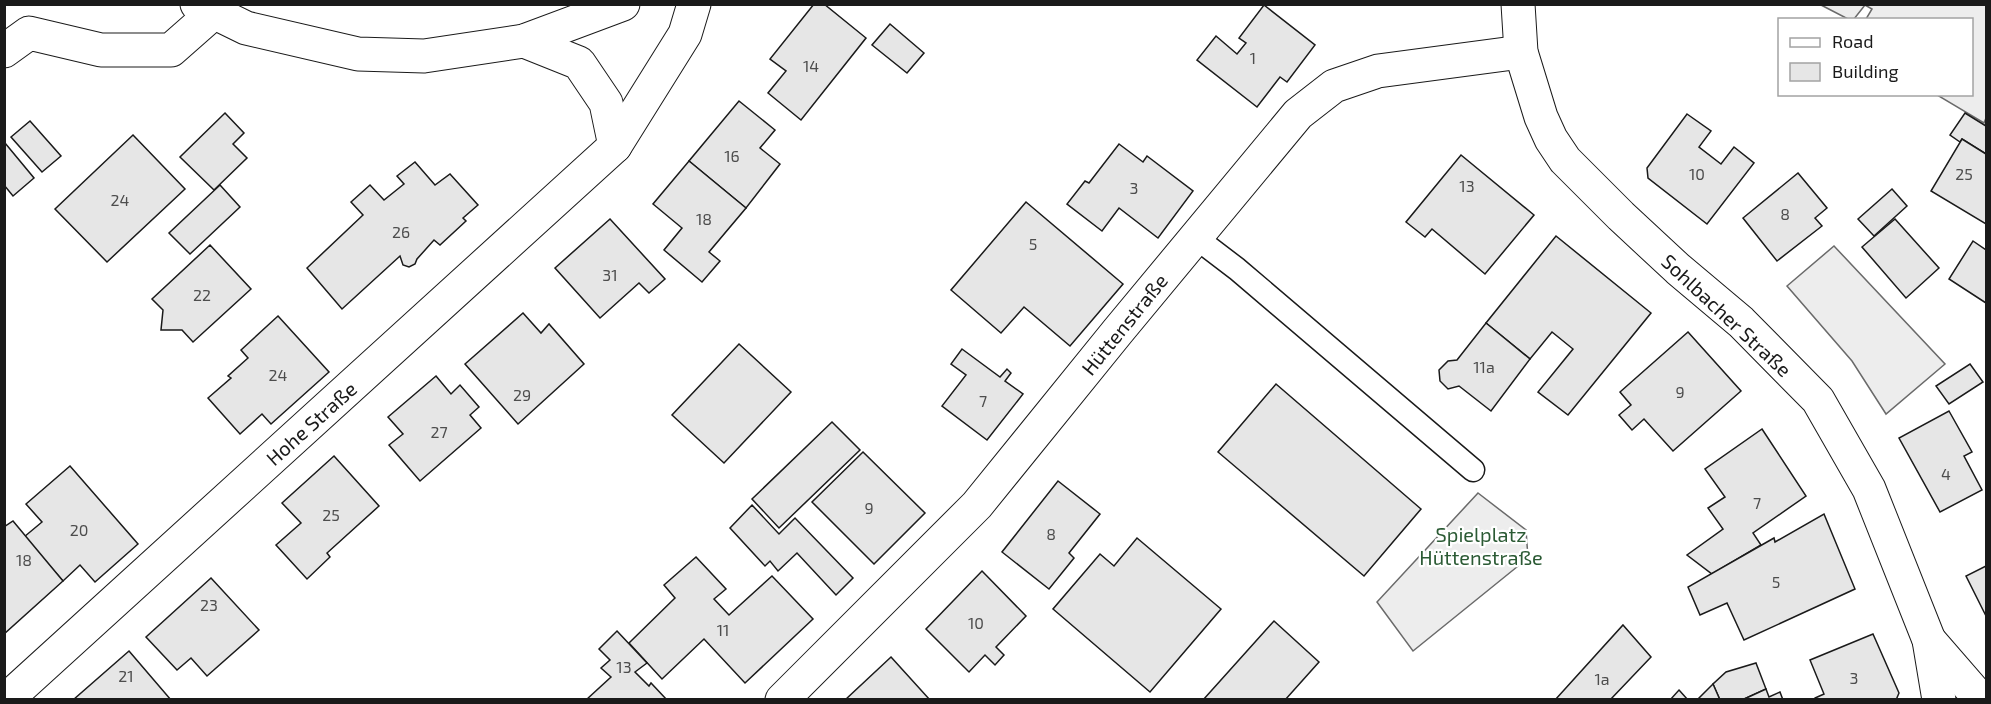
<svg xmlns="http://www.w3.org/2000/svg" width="1991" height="704" viewBox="0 0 1991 704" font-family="'Exo 2',sans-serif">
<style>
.built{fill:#ededed;stroke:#6a6a6a;stroke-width:1.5}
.building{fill:#e6e6e6;stroke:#1a1a1a;stroke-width:1.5}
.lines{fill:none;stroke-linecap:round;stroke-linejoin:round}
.lane-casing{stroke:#1a1a1a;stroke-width:25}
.street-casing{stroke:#1a1a1a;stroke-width:35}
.secondary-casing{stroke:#1a1a1a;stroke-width:35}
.lane{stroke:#fff;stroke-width:22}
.street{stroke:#fff;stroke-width:33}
.secondary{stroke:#fff;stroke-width:33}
.labels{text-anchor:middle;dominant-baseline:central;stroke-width:4.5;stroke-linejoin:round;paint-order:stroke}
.number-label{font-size:16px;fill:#4d4d4d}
.street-label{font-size:20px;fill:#1a1a1a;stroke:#fff}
.park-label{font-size:20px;fill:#2b5a34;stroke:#fff}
</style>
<rect width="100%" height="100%" fill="#fff"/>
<g class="built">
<path d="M1821,5H1986V118L1984,123L1937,95L1972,94V20L1866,19L1872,9L1865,5L1854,19H1848Z"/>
<path d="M1834,246L1945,364L1886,414L1852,361L1787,286Z"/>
<path d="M1478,493L1526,530L1528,558L1413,651L1377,602Z"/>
</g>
<g class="building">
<path d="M814,4H824L866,38L801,120L768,93L786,71L770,59Z"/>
<path d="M1264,5L1315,45L1287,82L1280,77L1257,107L1197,60L1216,36L1237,54L1246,43L1239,38Z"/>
<path d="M890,24L924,53L907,73L872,45Z"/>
<path d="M739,101L775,130L760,148L780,164L746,208L689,161Z"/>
<path d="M225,113L244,133L233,144L247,158L214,190L180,157Z"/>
<path d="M1965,113L1986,126V154L1962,139L1960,142L1950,135Z"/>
<path d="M1687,114L1711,131L1699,147L1721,164L1734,147L1754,163L1707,224L1648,178L1647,168Z"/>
<path d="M30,121L61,156L42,172L11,137Z"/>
<path d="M133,135L185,189L107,262L55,209Z"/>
<path d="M1962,139L1986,154V224L1931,191Z"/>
<path d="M5,143L34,178L13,196L4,185Z"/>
<path d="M1119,144L1143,162L1147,156L1193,191L1158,238L1119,208L1102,231L1067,204L1085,181L1089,183Z"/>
<path d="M1461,155L1534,215L1485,274L1432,229L1425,237L1406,222Z"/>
<path d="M689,161L746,208L709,252L720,261L702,282L664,250L682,228L653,204Z"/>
<path d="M415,162L435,185L450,174L478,205L463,218L466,221L440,245L434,240L417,259L415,264L409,267L403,265L400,256L342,309L307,268L363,215L351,202L370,185L384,200L404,184L397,176Z"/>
<path d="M1798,173L1827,208L1815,218L1822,226L1777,261L1743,218Z"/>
<path d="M220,185L240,207L190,254L169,233Z"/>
<path d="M1892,189L1907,206L1874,236L1858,219Z"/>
<path d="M1026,202L1123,284L1070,346L1024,307L1001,333L951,290Z"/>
<path d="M610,219L665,279L649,293L639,283L600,318L555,268Z"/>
<path d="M1895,219L1939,268L1906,298L1862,247Z"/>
<path d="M1556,236L1651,313L1568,415L1538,392L1573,349L1552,332L1530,359L1486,323Z"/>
<path d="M1973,241L1986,250V303L1949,279Z"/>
<path d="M210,245L251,289L193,342L182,330H161L163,310L152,299Z"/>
<path d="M523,313L541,333L549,324L584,364L518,424L465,364Z"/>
<path d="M278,316L329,372L271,424L262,414L240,434L208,398L231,378L228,376L248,358L241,350Z"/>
<path d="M1486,323L1530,359L1491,411L1459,386L1448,389L1440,381L1439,370L1448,361L1457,360Z"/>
<path d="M1688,332L1741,391L1673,451L1644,419L1632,430L1619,415L1631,405L1620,392Z"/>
<path d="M739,344L791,392L724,463L672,415Z"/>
<path d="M962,349L1000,377L1007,369L1011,373L1005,381L1023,394L987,440L942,406L966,375L951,364Z"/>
<path d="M1970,364L1983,382L1949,404L1936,386Z"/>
<path d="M436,376L451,394L460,385L479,407L470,415L481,428L420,481L389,445L403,434L388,417Z"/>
<path d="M1276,384L1421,509L1364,576L1218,452Z"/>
<path d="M1949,411L1972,452L1964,456L1982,490L1940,512L1899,438Z"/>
<path d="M832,422L860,450L779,528L752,499Z"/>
<path d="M1762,429L1806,496L1753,533L1761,545L1712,574L1687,555L1723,529L1708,508L1725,497L1705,469Z"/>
<path d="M863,452L925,513L874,564L812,502Z"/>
<path d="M334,456L379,506L327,553L330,557L307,579L276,545L301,523L282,503Z"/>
<path d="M70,466L138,544L95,582L80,565L63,581L24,537L42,522L26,504Z"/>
<path d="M1058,481L1100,514L1069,553L1074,558L1049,589L1002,552Z"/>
<path d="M752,505L779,534L795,518L853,578L836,595L797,553L778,571L770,561L765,566L730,528Z"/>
<path d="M1824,514L1855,589L1744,640L1727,603L1700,615L1688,587L1774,538L1775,542Z"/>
<path d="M13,521L63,581L4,634V527Z"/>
<path d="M1137,538L1221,609L1150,692L1053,609L1100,554L1114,566Z"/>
<path d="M696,557L726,589L714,599L729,615L772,576L813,619L745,683L704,639L662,679L629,643L675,598L664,585Z"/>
<path d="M1986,566V616L1966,576Z"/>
<path d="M982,571L1026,616L996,647L1004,655L995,665L985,655L969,672L926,629Z"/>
<path d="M211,578L259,630L207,676L191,658L177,670L146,637Z"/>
<path d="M1274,621L1319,662L1285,700H1203Z"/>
<path d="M1623,625L1651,657L1610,700H1555Z"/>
<path d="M617,631L647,663L635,672L649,686L651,683L667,700H586L611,677L601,668L610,660L599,649Z"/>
<path d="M1873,634L1899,693L1896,700H1815V698L1824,694L1810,660Z"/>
<path d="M129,651L171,700H73Z"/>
<path d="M891,657L930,700H845Z"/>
<path d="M1756,663L1766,689L1742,700H1720L1713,684L1726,672Z"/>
<path d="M1713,684L1720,700H1697Z"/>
<path d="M1766,689L1769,697L1780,692L1783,700H1742Z"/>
<path d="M1679,690L1688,700H1670Z"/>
</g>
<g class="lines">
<defs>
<path id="lane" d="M1195,237L1237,269L1473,470"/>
<g id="street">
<path d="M197,4L246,28L358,54L424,56L524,41L623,4"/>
<path d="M524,41L579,63L606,103L615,146"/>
<path d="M4,51L29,33L101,50H171L213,13"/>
<path d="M6,700L615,146L685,34L694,4"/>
<path d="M782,700L977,505L1118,331L1298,114L1334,86L1378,71L1521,52"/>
</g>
<g id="secondary">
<path d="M1518,4L1521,52L1541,117L1551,139L1565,160L1621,216L1678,269L1741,322L1818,400L1869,489L1929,640L1939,700"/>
<path d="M1929,640L1981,700"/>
</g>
</defs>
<use href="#lane" class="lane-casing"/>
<use href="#street" class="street-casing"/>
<use href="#secondary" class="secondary-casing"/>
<use href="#lane" class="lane"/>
<use href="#street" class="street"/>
<use href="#secondary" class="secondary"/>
</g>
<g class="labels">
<g class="number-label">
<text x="1253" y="57">1</text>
<text x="811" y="65">14</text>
<text x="732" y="155">16</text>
<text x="1697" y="173">10</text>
<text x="1964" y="173">25</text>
<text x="1467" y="185">13</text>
<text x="1134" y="187">3</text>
<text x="120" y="199">24</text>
<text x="1785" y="213">8</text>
<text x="704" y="218">18</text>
<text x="401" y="231">26</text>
<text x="1033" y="243">5</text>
<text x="610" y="274">31</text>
<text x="202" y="294">22</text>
<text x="1484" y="366">11a</text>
<text x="278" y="374">24</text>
<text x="1680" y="391">9</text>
<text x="522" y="394">29</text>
<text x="983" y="400">7</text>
<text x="439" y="431">27</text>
<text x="1946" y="473">4</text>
<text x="1757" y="502">7</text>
<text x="869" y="507">9</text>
<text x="331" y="514">25</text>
<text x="79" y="529">20</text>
<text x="1051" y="533">8</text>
<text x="24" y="559">18</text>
<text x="1776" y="581">5</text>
<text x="209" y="604">23</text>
<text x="976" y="622">10</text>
<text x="723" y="629">11</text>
<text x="624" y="666">13</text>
<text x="126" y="675">21</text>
<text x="1854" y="677">3</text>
<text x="1602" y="678">1a</text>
</g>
<g class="street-label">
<text transform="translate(1727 315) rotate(43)">Sohlbacher Straße</text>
<text transform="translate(1124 324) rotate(-51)">Hüttenstraße</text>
<text transform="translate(311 423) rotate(-42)">Hohe Straße</text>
</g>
<g class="park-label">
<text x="1481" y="534">Spielplatz<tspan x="1481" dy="23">Hüttenstraße</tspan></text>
</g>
</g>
<rect width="1991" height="704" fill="none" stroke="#1a1a1a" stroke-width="12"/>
<rect x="1778" y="18" width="195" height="78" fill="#ffffff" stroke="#a3a3a3" stroke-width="1.5"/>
<rect x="1790" y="38" width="30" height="9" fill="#ffffff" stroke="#a3a3a3" stroke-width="1.5"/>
<text x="1832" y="48" font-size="18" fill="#1a1a1a">Road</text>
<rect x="1790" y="63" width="30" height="18" fill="#e6e6e6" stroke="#a3a3a3" stroke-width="1.5"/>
<text x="1832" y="78" font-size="18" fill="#1a1a1a">Building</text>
</svg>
